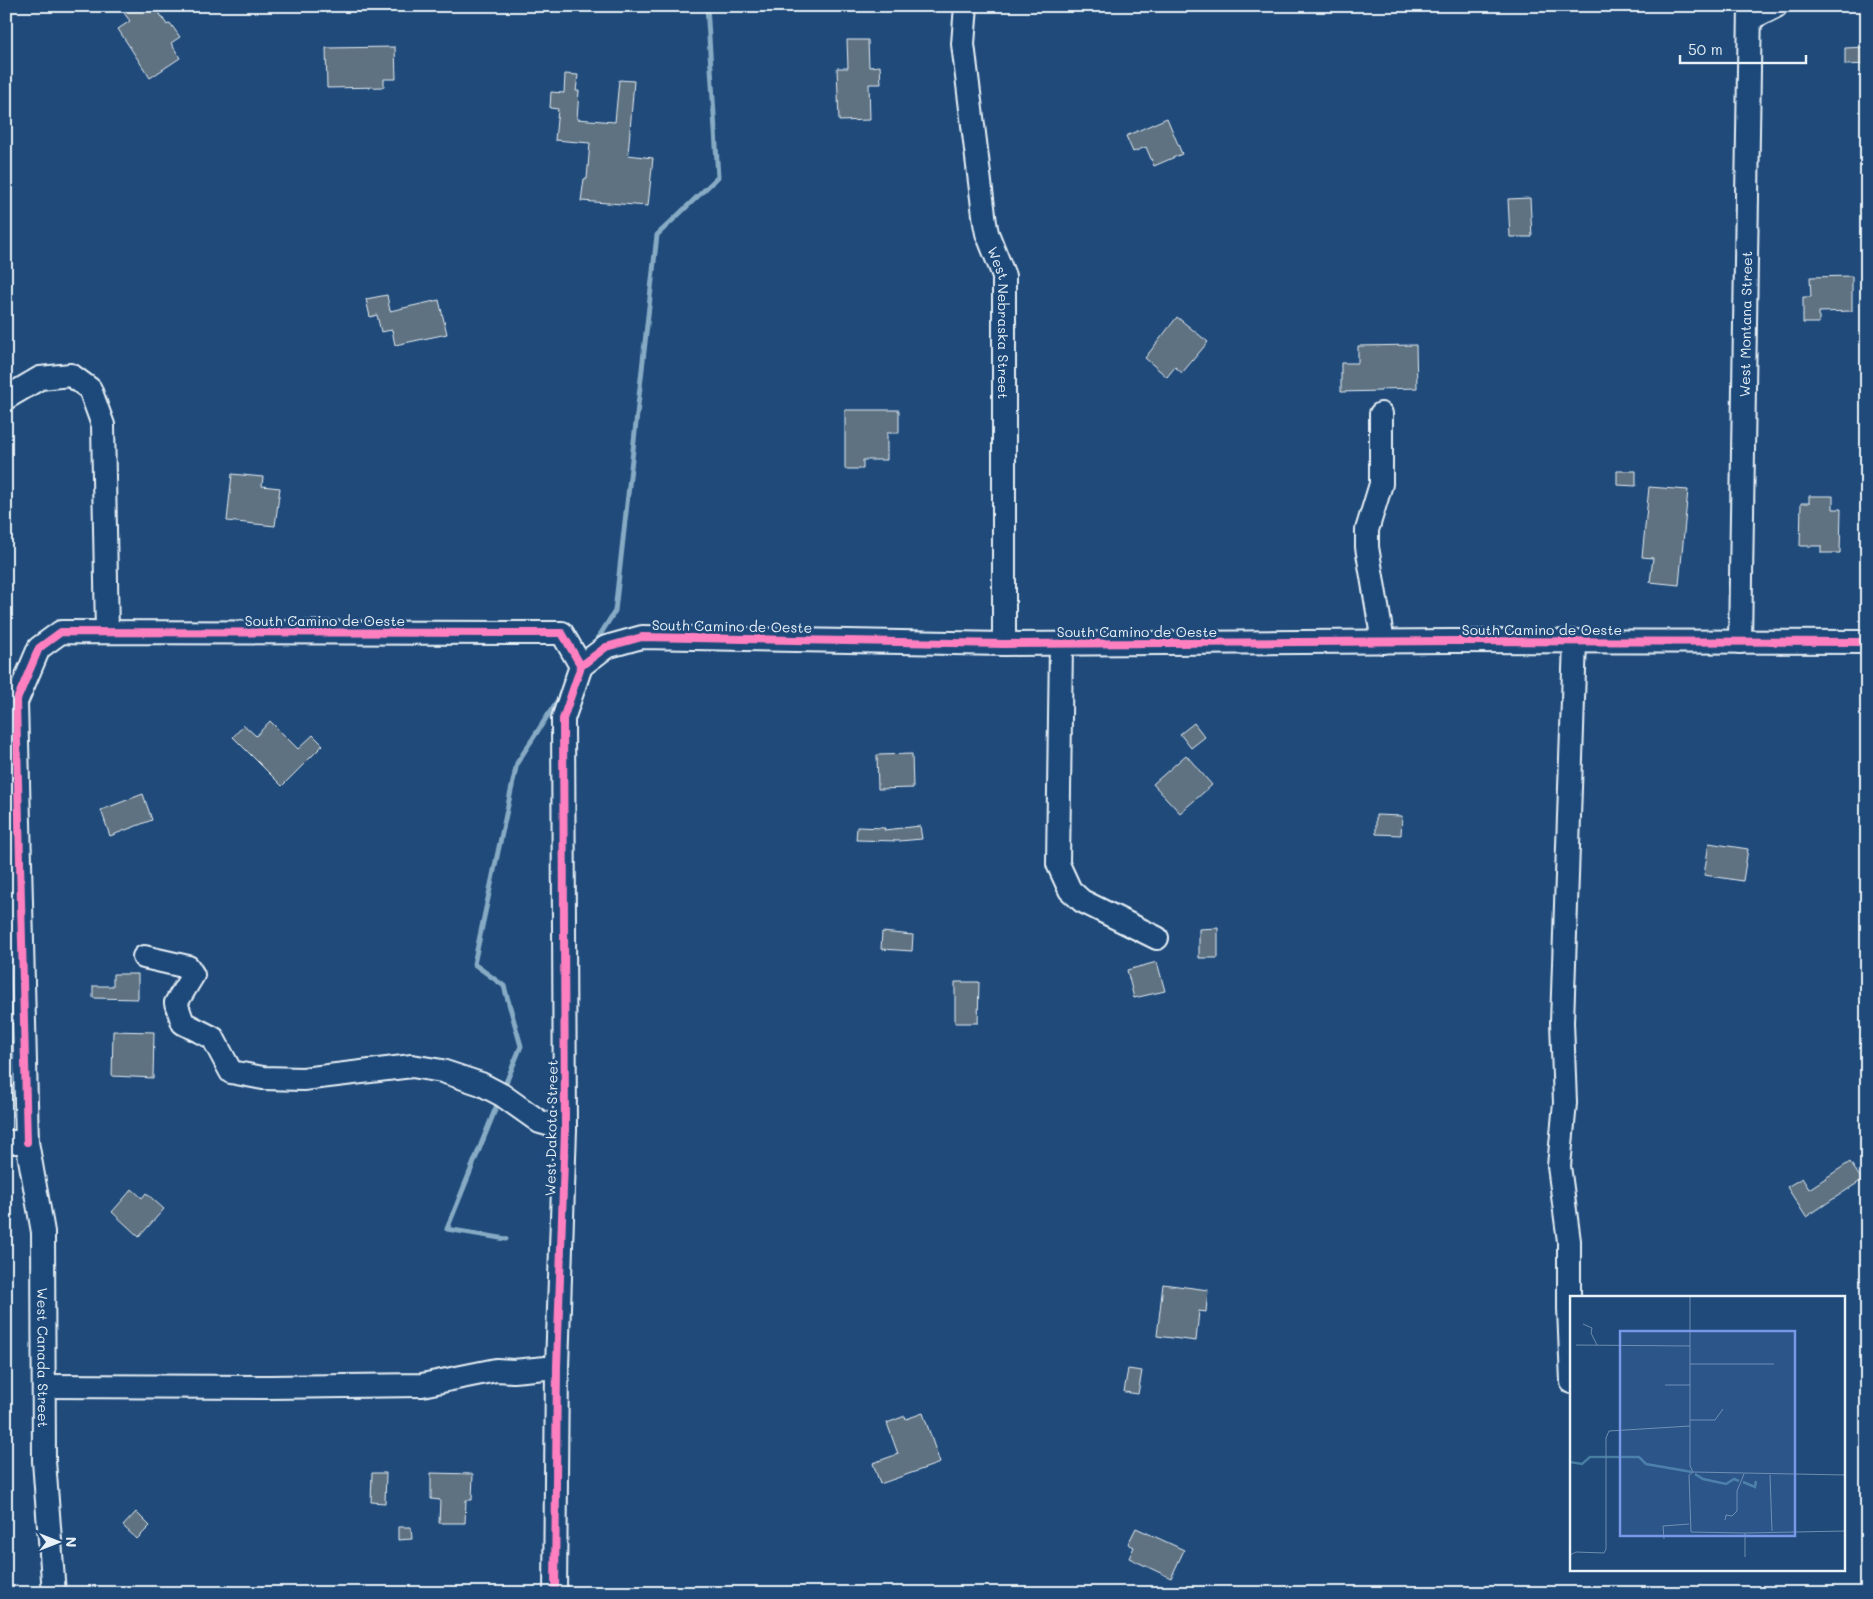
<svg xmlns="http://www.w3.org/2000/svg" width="1873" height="1599" viewBox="0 0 1873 1599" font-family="Mali,sans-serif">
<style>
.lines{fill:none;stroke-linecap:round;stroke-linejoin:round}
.stream{stroke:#87abc4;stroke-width:5}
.building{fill:#5f7281;stroke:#e8f1f8}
.minor-casing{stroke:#e8f1f8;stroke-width:26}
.minor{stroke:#1f4a7a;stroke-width:22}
.cycleway-casing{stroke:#1f4a7a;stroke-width:11}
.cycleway{stroke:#ff80c0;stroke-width:8}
.labels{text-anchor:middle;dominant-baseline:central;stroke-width:5;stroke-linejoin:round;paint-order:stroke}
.street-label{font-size:14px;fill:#e8f1f8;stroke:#1f4a7a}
.inset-river{fill:none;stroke:#467da1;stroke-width:2.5}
.inset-road{fill:none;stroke:#6f8dac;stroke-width:1}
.view{fill:#7897e6;fill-opacity:0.15;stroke:#7897e6;stroke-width:2.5}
.inset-edge{fill:none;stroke:#e8f1f8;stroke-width:2.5}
</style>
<rect width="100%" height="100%" fill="#1f4a7a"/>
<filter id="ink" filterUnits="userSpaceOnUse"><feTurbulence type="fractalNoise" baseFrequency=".02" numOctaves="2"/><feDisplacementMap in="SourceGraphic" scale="10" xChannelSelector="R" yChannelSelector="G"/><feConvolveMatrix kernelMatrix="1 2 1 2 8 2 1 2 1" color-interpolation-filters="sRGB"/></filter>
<g filter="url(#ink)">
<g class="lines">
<g class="stream">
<path d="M593,646L615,611L657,235L718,177L707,6"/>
<path d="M503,1090L521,1046L504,986L474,964L517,763L561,695"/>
<path d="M499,1100L447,1229L506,1239"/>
</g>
</g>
<g class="building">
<path d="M134,6H155L167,25L170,23L180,37L171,43L180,58L150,78L118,29L130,21L124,13Z"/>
<path d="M847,40H868L869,67L880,66L881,84H869L870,120L839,121L837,68H848Z"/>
<path d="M395,47L396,79H384V87L327,88L326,48Z"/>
<path d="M1867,47V64L1845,65V48Z"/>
<path d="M565,74L578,75L576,91H579L577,119L615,122L619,80L634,81L628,155L653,158L648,206L581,201L584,179H587L590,143L555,140L558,109L550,108L551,92L564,93Z"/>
<path d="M1167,118L1182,154L1154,166L1146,147L1133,152L1126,136Z"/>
<path d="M1530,198L1532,237H1510L1508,199Z"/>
<path d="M1852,276V311L1819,312V323H1803V297H1811L1810,277Z"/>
<path d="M387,295L390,311L439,300L447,334L395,345L392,330L381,332L377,315L370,317L366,299Z"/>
<path d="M1177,317L1208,342L1182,373L1175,367L1167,377L1145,358Z"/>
<path d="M1416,345L1417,388L1381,389V391L1341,392V363H1358V346Z"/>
<path d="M845,410H899V433H887V460H863V469H845Z"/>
<path d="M1617,471H1636V486L1617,485Z"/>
<path d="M232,474L263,477L262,486L280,488L275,526L227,521Z"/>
<path d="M1649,487L1688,490L1679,585L1650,582L1653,558L1642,557Z"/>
<path d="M1809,496H1833V509H1841L1840,553H1821V546H1800L1801,503H1809Z"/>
<path d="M270,721L298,749L313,735L323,745L282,786L233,737L244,725L256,736Z"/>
<path d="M1194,723L1205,737L1191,748L1180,734Z"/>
<path d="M912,754L913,788L878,789L877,755Z"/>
<path d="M1186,755L1212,785L1180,813L1153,784Z"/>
<path d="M143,794L152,820L110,836L101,810Z"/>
<path d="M1376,815L1402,816L1401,835L1376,834Z"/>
<path d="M920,826L922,839L899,841L856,840L857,827L885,828L884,830Z"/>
<path d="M1709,843L1748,849L1743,881L1704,875Z"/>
<path d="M1218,928V958H1199V929Z"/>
<path d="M882,932L913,935L912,951L881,949Z"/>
<path d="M1157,962L1165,991L1134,998L1127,970Z"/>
<path d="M113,974H138V999L93,998V986H113Z"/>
<path d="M955,982H979L978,1023H955Z"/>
<path d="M113,1031L154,1032L153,1078L112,1076Z"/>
<path d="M1850,1162L1862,1180L1806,1217L1787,1187L1802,1178L1809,1189Z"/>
<path d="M132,1189L142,1198L146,1193L164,1209L139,1237L112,1212Z"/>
<path d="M1163,1284L1208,1290L1206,1312L1199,1311L1196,1341L1157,1336Z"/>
<path d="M1128,1369L1142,1371L1138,1394L1124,1392Z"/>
<path d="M923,1413L940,1463L880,1484L873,1463L898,1454L887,1423L905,1416L906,1419Z"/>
<path d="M372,1473H386L385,1503L371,1502Z"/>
<path d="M431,1473L473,1474L472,1500H466L465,1523H439L440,1500L431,1499Z"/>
<path d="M136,1512L150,1526L137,1539L123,1526Z"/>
<path d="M398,1527H411L412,1539L398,1540Z"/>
<path d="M1136,1528L1184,1550L1171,1578L1129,1558L1134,1547L1128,1544Z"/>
</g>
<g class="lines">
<defs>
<g id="minor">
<path id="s1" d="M966,6L963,44L985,223L987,233L1004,276V644"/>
<path d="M1750,19L1776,6"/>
<path d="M6,398L40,378L71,375L90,389L103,425L107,632"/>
<path d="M1381,414V484L1367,530V547L1383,642"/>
<path id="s2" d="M1740,642L1750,6"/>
<path d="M1061,644L1058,864L1070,890L1082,901L1157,938"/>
<path d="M581,666L606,647L642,637L1004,644L1453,641L1867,642"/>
<path d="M144,957L188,967L193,975L176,1003L183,1023L213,1038L231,1072L263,1078L303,1079L412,1066L442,1071L481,1084L502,1095L540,1122L565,1129"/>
<path id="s3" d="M6,1142H27L43,1232L44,1461L54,1593"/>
<path d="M27,1142L16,702L39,648L61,632L562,633L581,666"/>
<path d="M1572,1382L1569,1308V1241L1559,1166L1565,1103L1562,1022L1575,641"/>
<path d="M44,1386L270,1387L422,1385L496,1370L513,1371L557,1367"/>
<path d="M555,1593L557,1367L565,1129L563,719L581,666"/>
</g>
</defs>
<use href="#minor" class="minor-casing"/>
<use href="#minor" class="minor"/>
<defs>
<g id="cycleway">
<path d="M581,666L606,647L642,637L1004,644L1453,641L1867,642"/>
<path d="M27,1142L16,702L39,648L61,632L562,633L581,666"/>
<path d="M555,1593L557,1367L565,1129L563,719L581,666"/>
</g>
</defs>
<use href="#cycleway" class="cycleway-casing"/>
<use href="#cycleway" class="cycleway"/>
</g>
</g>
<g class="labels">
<g class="street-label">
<text stroke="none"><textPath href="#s1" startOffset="321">West Nebraska Street</textPath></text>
<text stroke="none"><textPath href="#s2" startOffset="318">West Montana Street</textPath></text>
<text x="325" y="620">South Camino de Oeste</text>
<text transform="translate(732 626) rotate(1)">South Camino de Oeste</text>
<text x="1542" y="629">South Camino de Oeste</text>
<text x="1137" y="631">South Camino de Oeste</text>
<text transform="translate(551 1128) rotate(-89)">West Dakota Street</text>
<text stroke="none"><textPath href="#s3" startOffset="238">West Canada Street</textPath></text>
</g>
</g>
<g transform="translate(1570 1296)">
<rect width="275" height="275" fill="#1f4a7a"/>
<path class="inset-river" d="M0,166L12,168L20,161H69L76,168L122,176M125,178L133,183L156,188L164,183L169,185M173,186L185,191L186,185"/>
<path class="inset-road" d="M120,1V170L123,176M13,28L22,32L21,37L27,49M6,49L120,50M120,68H204M95,89H120M120,124H145L153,113M123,176L275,179M123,176L119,179L121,236L175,237M200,179L202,235M155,224L156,219L162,220L167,215V195L174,178M94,243L93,230L119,228M0,259L6,256L34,257L36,253V142L39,135L120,130M175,261V237L275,235"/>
<path class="view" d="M50,35H225V240H50Z"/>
<rect width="275" height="275" class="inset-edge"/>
</g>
<rect width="1873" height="1599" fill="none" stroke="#1f4a7a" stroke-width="25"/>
<rect x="12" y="12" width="1848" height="1574" fill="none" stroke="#e8f1f8" stroke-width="2" filter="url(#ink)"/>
<g transform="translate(58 1542) rotate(90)" stroke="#1f4a7a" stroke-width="4" paint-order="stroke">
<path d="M0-4L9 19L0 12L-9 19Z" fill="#e8f1f8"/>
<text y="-8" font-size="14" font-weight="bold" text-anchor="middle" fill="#e8f1f8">N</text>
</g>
<path d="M1680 55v8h126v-8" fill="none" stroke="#e8f1f8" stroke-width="2.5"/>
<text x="1688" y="55" font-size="15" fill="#e8f1f8" stroke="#1f4a7a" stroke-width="4" paint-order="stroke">50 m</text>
</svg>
